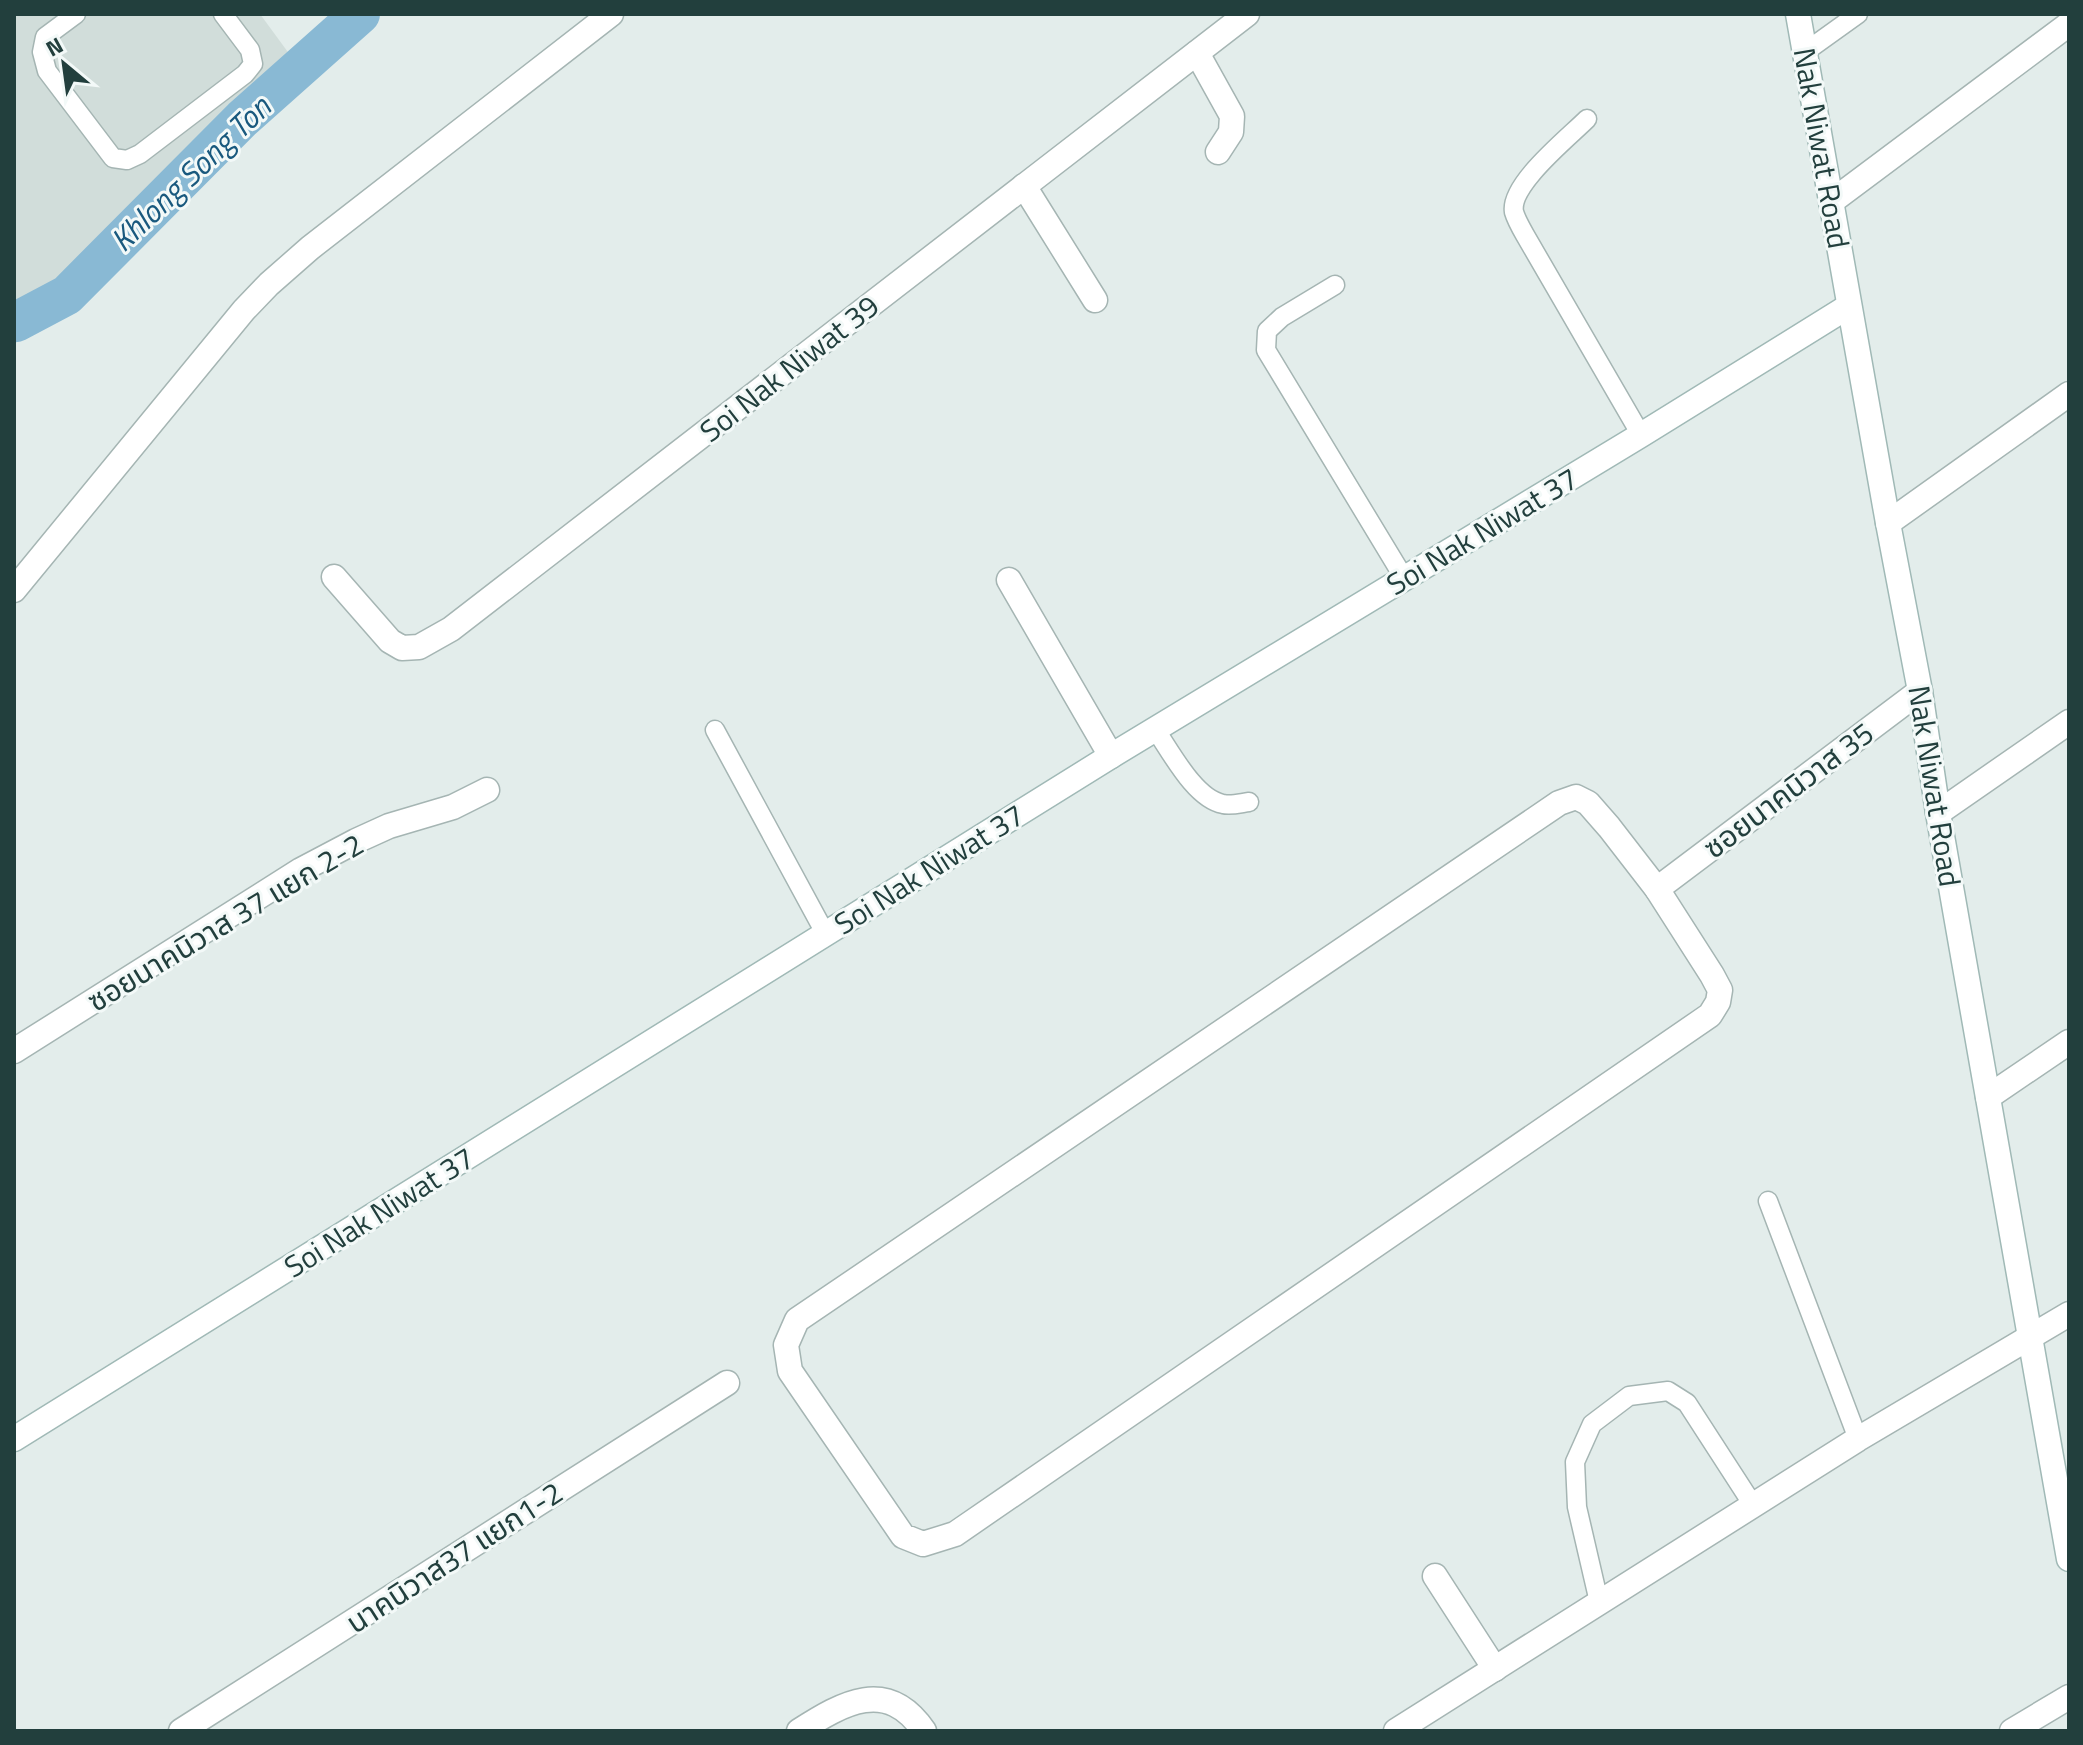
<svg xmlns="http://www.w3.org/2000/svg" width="2083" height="1745" viewBox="0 0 2083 1745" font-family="'Titillium Web','Noto Sans Thai',sans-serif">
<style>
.built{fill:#d1ddda}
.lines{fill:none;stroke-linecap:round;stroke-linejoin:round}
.canal{stroke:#89b9d4;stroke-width:40}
.lane-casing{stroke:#a5b5b3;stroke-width:21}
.street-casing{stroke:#a5b5b3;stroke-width:27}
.secondary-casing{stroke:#a0b9b6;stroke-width:27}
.lane{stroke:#fff;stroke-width:18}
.street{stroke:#fff;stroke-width:24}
.secondary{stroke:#fff;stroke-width:24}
.labels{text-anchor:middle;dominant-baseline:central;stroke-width:6;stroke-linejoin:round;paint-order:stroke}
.street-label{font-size:30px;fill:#223f3d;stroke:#f3f9f8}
.water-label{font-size:32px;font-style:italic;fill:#19597e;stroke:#f3f9f8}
</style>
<rect width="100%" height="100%" fill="#e3edeb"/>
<path class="built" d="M14,14H260L293,59L84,264L33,304L14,302Z"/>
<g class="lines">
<path class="canal" d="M14,321L16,322L67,295L242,119L360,14"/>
<defs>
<g id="lane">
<path d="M76,14L45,37L42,52L47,71L113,158L127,160L140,154L245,74L253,64L250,50L223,14"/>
<path d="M1805,52L1858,14"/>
<path d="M1587,119C1568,138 1509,185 1514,212C1516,219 1521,228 1525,235L1641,435"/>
<path d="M1335,285L1282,317L1267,331L1266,350L1404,578"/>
<path d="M1155,729C1171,752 1195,799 1223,804C1231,806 1241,803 1249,802"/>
<path d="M715,730L825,933"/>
<path d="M1768,1201L1858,1439"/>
<path d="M1599,1602L1577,1507L1575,1462L1592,1424L1629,1396L1668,1391L1687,1403L1753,1505"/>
</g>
<g id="street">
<path d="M1197,53L1232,116L1231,132L1218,152"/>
<path d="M1024,186L1095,300"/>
<path d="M1831,202L2069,24"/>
<path d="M1888,523L2069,394"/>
<path d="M334,577L390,641L402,648L419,647L451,629L1247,14"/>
<path d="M1009,580L1111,756"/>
<path d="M14,590L244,310L269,284L310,248L611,14"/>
<path d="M1576,797L1588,803L1609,827L1657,889L1712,975L1720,990L1718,1002L1710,1015L955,1534L923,1544L903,1536L790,1371L786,1345L797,1320L1559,803Z"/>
<path d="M1938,813L2069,722"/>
<path d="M1657,889L1920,691"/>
<path d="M14,1051L301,870L356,841L389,826L453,807L487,790"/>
<path d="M1988,1097L2069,1042"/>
<path d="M1435,1576L1495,1669"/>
<path d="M181,1731L727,1383"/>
<path d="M799,1731C843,1703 887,1677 924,1731"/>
<path d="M1396,1731L1858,1439L2069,1314"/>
<path d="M2012,1731L2069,1697"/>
</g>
<g id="secondary">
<path d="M1798,14L1888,523L1920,691L1938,813L2069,1559"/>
<path d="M14,1439L1111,756L1641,435L1849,306"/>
</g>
</defs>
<use href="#lane" class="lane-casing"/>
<use href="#street" class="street-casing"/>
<use href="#secondary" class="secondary-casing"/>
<use href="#lane" class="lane"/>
<use href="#street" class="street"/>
<use href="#secondary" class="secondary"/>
</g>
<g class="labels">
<g class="street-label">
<text transform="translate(1822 148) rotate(80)">Nak Niwat Road</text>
<text transform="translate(789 368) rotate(-38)">Soi Nak Niwat 39</text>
<text transform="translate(1482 531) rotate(-31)">Soi Nak Niwat 37</text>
<text transform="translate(1935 786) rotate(81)">Nak Niwat Road</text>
<text transform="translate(1788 790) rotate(-37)">ซอยนาคนิวาส 35</text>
<text transform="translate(929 869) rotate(-32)">Soi Nak Niwat 37</text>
<text transform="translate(225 922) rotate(-31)">ซอยนาคนิวาส 37 แยก 2-2</text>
<text transform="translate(379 1212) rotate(-32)">Soi Nak Niwat 37</text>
<text transform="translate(454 1557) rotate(-33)">นาคนิวาส37 แยก1-2</text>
</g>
<g class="water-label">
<text transform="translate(190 173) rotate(-44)">Khlong Song Ton</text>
</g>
</g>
<rect width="2083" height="1745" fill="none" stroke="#223f3d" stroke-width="32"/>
<g transform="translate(64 64) rotate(331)" stroke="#f3f9f8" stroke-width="6" paint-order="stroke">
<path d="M0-6L14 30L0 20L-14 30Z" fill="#223f3d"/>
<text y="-12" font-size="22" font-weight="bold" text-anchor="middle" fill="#223f3d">N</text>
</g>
</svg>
